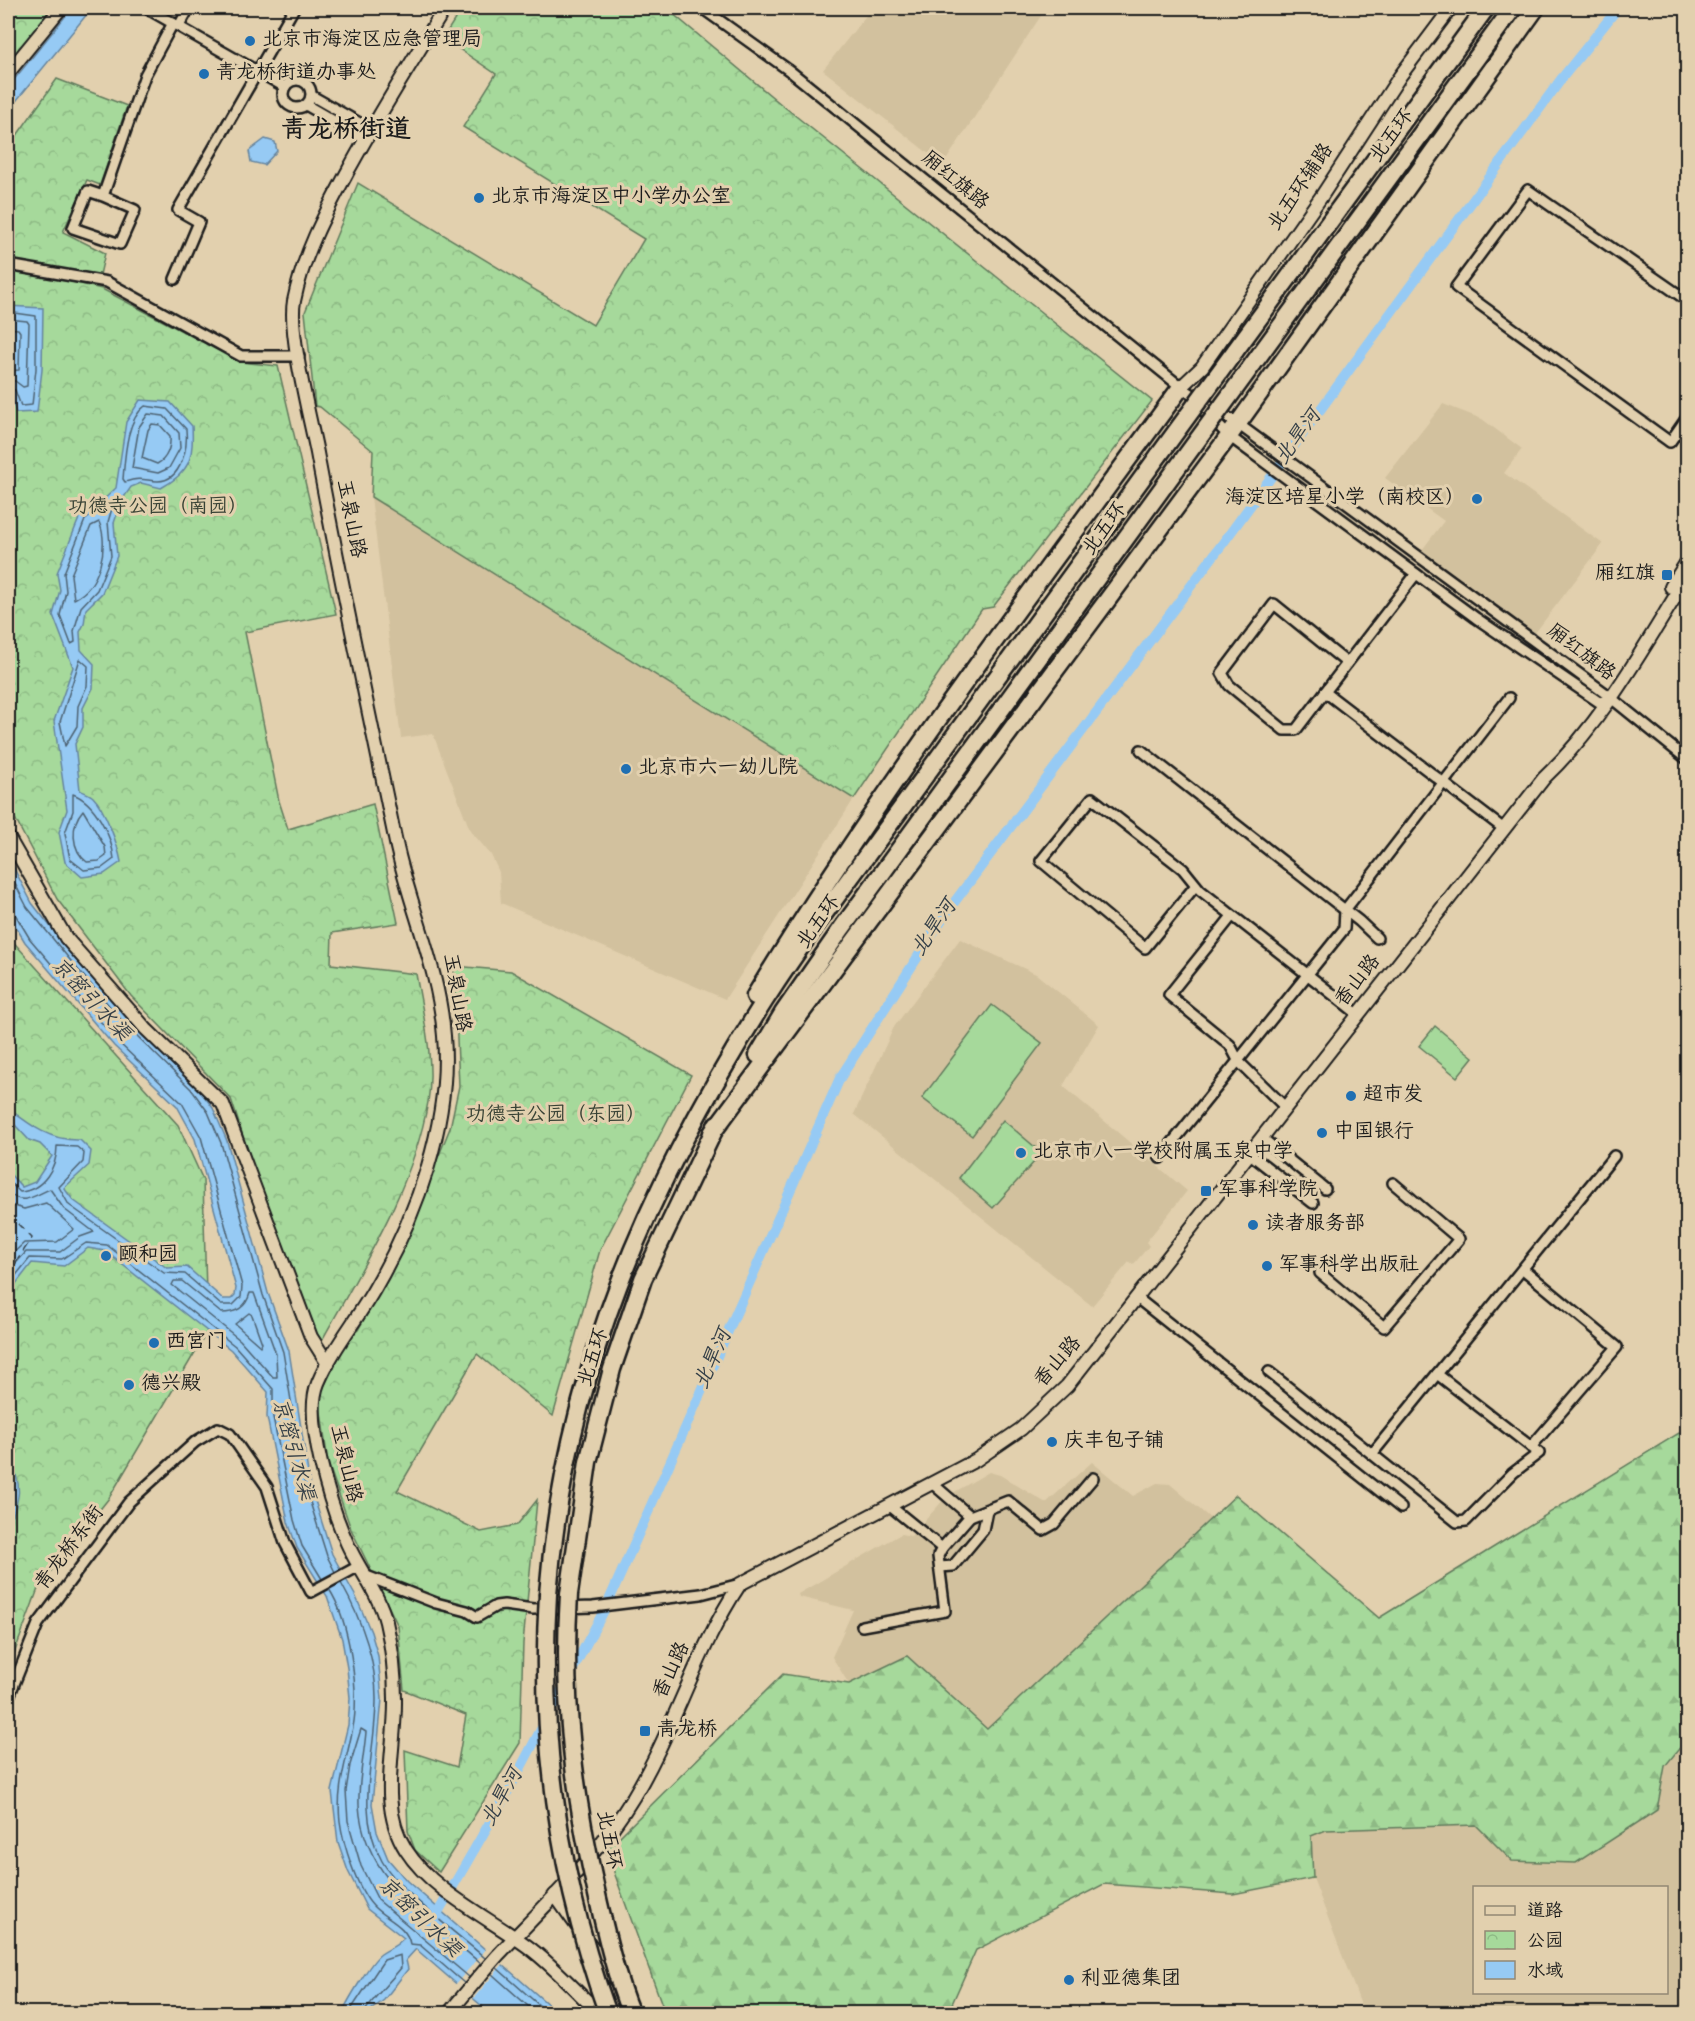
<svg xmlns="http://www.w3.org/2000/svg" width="1695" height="2021" viewBox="0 0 1695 2021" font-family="'Gochi Hand','LXGW WenKai TC',sans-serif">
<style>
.built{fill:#d2c19e;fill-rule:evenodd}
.forest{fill:url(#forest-firs);stroke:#617a5c;stroke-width:1.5}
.park{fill:url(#park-crowns);stroke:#617a5c;stroke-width:1.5}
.pitch{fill:#a6d99b;stroke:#617a5c;stroke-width:1.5}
.water{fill:#96caf4;stroke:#65849e;stroke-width:1.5}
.pier{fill:#e2d0ae}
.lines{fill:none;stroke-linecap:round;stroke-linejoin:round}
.shore{stroke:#4d6272;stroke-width:1.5}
.canal{stroke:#96caf4;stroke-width:10}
.ferry{stroke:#343f47;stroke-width:1.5;stroke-dasharray:8 6;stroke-linecap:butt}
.minor-casing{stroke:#1c1c1c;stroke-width:14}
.tertiary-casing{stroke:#1c1c1c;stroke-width:16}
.motorway-casing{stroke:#1c1c1c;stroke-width:21}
.minor{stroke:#e2d0ae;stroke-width:9}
.tertiary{stroke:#e2d0ae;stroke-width:12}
.motorway{stroke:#e2d0ae;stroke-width:16}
.motorway-bridge-casing{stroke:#1c1c1c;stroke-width:21;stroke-linecap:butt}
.motorway-bridge{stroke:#e2d0ae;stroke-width:16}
.poi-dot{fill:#1f6fb2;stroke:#e2d0ae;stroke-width:2}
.labels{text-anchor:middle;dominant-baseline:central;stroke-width:6;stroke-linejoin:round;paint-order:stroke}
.poi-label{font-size:20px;fill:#1c1c1c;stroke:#e2d0ae;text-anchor:start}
.street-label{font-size:20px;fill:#1c1c1c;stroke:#e2d0ae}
.park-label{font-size:20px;fill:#384235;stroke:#e2d0ae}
.water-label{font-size:21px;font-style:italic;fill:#343f47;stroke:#e2d0ae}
.district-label{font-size:26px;font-weight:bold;fill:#1c1c1c;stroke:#e2d0ae}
</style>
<defs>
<pattern id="forest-firs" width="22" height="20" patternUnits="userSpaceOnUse" patternTransform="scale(1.5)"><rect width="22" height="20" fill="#a6d99b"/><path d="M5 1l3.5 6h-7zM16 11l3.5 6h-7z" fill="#8eba85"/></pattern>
<pattern id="park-crowns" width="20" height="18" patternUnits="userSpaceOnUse" patternTransform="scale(1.5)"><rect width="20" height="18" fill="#a6d99b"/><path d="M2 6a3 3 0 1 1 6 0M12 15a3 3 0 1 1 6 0" fill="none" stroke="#8eba85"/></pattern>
</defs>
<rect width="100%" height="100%" fill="#e2d0ae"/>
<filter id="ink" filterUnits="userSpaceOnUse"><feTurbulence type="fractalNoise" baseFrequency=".0167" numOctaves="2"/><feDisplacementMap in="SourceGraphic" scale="12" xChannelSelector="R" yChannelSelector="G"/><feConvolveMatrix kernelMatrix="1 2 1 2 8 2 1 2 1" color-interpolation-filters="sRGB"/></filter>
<g filter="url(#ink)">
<g class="built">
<path d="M872,8H1046L943,165L823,70Z"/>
<path d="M1443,404L1482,419L1522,449L1504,473L1603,544L1535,633L1422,550L1444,521L1385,478Z"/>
<path d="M371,497L854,799L725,999L501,903L499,872L491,855L470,830L433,734L401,738Z"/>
<path d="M960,939L1036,974L1099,1025L1063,1086L1187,1191L1146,1242L1149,1246L1133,1265L1129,1262L1092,1306L854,1114L894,1027Z"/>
<path d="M1092,1462L1133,1496L1157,1483L1170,1484L1211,1519L987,1729L907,1656L849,1684L832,1657L853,1610L799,1597L798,1594L901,1534L911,1536L946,1497L989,1472L1000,1475L1046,1503Z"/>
<path d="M1687,1739V2013H1364L1313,1878L1311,1836L1326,1830L1477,1825L1512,1861L1657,1810L1665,1766ZM1474,1888H1666V1992H1474Z"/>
</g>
<path class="forest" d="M1687,1428V1739L1665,1766L1657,1810L1576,1863L1512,1861L1476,1825L1326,1830L1311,1836L1313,1878L1233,1894L1104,1884L976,1950L951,2006L940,2013H665L606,1850L783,1674L849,1684L907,1656L987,1729L1236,1495L1379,1618Z"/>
<g class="park">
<path d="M8,8H56L8,67Z"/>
<path d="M462,8H666L782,105L1152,401L993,607L982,609L854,799L371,497L373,451L320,407L315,406L305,312L358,183L593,325L644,239L463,127L496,74L443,38Z"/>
<path d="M57,79L127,106L100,185L87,180L63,232L105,253L100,275L8,262V148Z"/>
<path d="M8,270H21L102,289L241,362L278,366L336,614L245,632L279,801L288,829L373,804L398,923L332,933L331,964L416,974C423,1015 435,1060 428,1102C412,1193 357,1275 314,1355L231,1099L131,996L57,899L8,805Z"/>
<path d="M8,936L178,1125L203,1180L207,1332L109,1498L39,1586L8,1670Z"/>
<path d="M454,966L511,971L691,1075L600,1250L553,1416L477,1354L397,1491L481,1532L517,1525L537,1500L523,1643L520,1743L439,1872L415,1850L408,1831L405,1750L457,1767L466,1715L404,1690L398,1626L351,1529L328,1463L319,1397L348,1338L358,1330L395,1264L450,1128L459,1086Z"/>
</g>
<g class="pitch">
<path d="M992,1005L1042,1043L972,1136L922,1098Z"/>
<path d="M1435,1026L1473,1057L1457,1077L1419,1046Z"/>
<path d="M1003,1120L1042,1153L993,1208L959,1178Z"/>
</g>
<g class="water">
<path d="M72,8H92L8,111V87Z"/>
<path d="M265,139L275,142L277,151L264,165L251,162L249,151Z"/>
<path d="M8,306L43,308L42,370L37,412L16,413L8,385Z"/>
<path d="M140,400L170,402L192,426C194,458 190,472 161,488L141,483L131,487L122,500L114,523L117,556L102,593L86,609L84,624L80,632L81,650L94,664L93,688L83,708V727L75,744L80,790C83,792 90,794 93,797C105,809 118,845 121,862L104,874L82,877L65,862L59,832L67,810L54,721L73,667L53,615L60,590L57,573L80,516L96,507L116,488L126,422Z"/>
<path d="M8,857L32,903L79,963L130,1021L196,1085L213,1108L227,1141L268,1293L289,1351L310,1485L332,1554L356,1597L371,1632L378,1656L382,1699L372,1804L377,1832L388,1859L407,1881L558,2013H490L416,1949L406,1960L408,1969L384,2000L367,2013H342C347,2002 371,1961 381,1954C391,1947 393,1949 404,1938L367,1909L348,1871L338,1842L332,1791L348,1725L350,1698L347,1668L342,1639L327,1596L297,1548L288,1522L267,1417L268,1392L231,1350L105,1251L88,1248L64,1266L32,1263L8,1294V1172L22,1187L35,1182L52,1156L40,1144L29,1140L15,1125H8V1108C30,1125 50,1141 80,1140L91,1151L89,1165L64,1188L73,1200L167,1268L187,1267L223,1299H231L235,1295L236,1288L195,1139L177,1106L114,1046L25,942L8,914Z"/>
<path d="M8,1456C24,1486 20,1498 8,1528Z"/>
</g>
<path class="pier" d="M487,1948L504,1963L471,2001L454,1986Z"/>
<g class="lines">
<g class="shore">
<path d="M8,312L36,316V369L32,405L21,406L15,390L8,388"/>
<path d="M8,319L27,321L29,324L27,386L23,387L15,381L8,380"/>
<path d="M8,328L18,329L20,332L19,370L8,371"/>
<path d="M145,406L167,409L186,429C188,446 182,481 158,481C143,480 141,477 125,482L123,479C125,457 126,420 145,406Z"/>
<path d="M148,414L164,416L179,433L180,448L169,468L158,473L132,468L139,427Z"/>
<path d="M152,424L160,425L170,436C171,447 167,459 157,464L142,458L148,430Z"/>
<path d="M109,503L113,505L108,522L111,556L97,590L81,607L74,631L75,642L71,644L60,615L66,591L64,573L85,520Z"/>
<path d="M99,522C110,546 99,588 74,599L71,575L91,526Z"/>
<path d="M80,659L88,666L87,686L78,706L77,726L65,746L60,722Z"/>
<path d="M73,794C95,802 112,836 114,859L102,868L84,870L70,859L65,833L73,811Z"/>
<path d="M83,810L105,847L106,856L99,861L87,862C71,850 70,825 83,810Z"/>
<path d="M8,870L27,907L75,966L126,1025L191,1089L208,1112L221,1143L263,1295L283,1352L305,1486L327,1556L335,1572"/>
<path d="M8,912L15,914L30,939L118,1042L182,1103L201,1137L242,1286L241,1297L233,1305H221L185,1274L164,1273L69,1205L59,1187L83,1162L84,1153L77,1147L57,1146C57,1166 44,1190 20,1192L8,1181"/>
<path d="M8,1192C22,1207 35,1195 50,1189L64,1209L94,1232L80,1237L60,1252H26L8,1272"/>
<path d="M8,1204L24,1209L46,1203L74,1229L57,1242L24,1243L8,1258"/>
<path d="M182,1281L221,1313C236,1313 246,1308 250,1293H254L276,1354L277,1377H273L240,1340L172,1285L174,1281Z"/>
<path d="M8,1285L30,1258L62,1259L86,1243L107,1245L235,1346L273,1389V1417L294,1520L302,1546L322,1579"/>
<path d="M249,1313L252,1315L262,1343L260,1346L235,1324Z"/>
<path d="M341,1583C361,1619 376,1657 376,1699C376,1754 354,1810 382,1861C399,1891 458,1934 485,1958"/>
<path d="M329,1589C349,1619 360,1692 353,1727C347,1760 336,1787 340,1821C343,1844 357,1889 373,1906C385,1919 407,1925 410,1944L420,1945L464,1983"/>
<path d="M497,1968L549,2014"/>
<path d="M492,1974L537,2014"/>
<path d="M469,1977L378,1900L361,1866L348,1821L346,1791L350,1765L361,1729L366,1732C364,1756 358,1782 359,1805C363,1879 430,1919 481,1964"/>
<path d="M348,2014L384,1960L400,1955L401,1968C394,1977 365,2007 364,2014"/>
</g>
<path class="canal" d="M433,1921L512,1784L607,1605L840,1078L944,916L1226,539L1562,78L1618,8"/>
<path class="ferry" d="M8,1214L32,1238L8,1274"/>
<defs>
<g id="minor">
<path d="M146,8L285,87"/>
<path d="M702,8L790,71L1181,387L1238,424L1605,693L1688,760"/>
<path d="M179,26L189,8"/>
<circle cx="297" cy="94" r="14"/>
<path d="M312,96L370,129"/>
<path d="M306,105L365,139"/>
<path d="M103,196L88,191L73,228L120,244L135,210L103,196L145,75L173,23"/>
<path d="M8,265L107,282L241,356H299"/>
<path d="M175,279L199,222L178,210L294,8"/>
<path d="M1688,301L1528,190L1456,287L1670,442L1688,416"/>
<path d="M1195,402L1229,436L1476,618L1599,702L1610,700"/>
<path d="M1347,663L1274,604L1222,673L1229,685L1284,730H1296L1325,692L1504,829"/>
<path d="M1325,692L1416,574"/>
<path d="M1141,750L1359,921L1377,938"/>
<path d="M1196,885L1145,948L1041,861L1092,798L1183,869L1200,890L1359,1015"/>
<path d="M1232,916L1169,995L1230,1045L1239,1062L1286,1108"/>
<path d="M1262,1138L1325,1189"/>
<path d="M1250,1154L1313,1203"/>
<path d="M1160,1158L1344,929L1345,910L1509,698"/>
<path d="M1523,1269L1617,1347L1531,1447"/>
<path d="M1320,1273L1384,1327L1459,1239L1393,1183"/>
<path d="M1137,1298L1401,1508"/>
<path d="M1269,1372L1372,1454L1614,1156"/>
<path d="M1372,1454L1457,1522L1466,1521L1513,1473L1539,1453L1437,1374"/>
<path d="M890,1506L942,1548L970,1516L933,1484"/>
<path d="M970,1516L1008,1501L1043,1530L1054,1524L1093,1478"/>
<path d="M940,1567L953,1566L983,1530L987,1510"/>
<path d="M369,1577L436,1603L467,1611L477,1617L496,1606L504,1605L533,1609L593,1607L701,1594L740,1584"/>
<path d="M862,1626L945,1611L938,1556L942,1548"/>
<path d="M8,1699L38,1624L129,1502L195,1442L218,1428L230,1434L267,1487L285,1543L311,1592L359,1566"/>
</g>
<g id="tertiary">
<path d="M445,8C412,61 379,114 349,169C326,212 304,252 294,301C288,332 310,418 317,453C341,584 369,713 396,843C410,908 439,969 444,1036C451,1121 417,1215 375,1288C357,1320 332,1349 318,1383C303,1419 331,1507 347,1543C359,1570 379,1594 386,1622C392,1647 395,1673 395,1699C396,1749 377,1805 406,1850C432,1891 489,1918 527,1946C553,1965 576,1991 600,2014"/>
<path d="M8,73L61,8"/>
<path d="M1181,387L1202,367L1321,197L1400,76L1451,8"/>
<path d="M1671,587L1688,560"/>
<path d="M8,837L66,938L146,1029L223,1104L311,1337L328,1364"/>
<path d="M555,1895L577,1926"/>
<path d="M587,1940L615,1980"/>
<path d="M448,2014C465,1994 481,1974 498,1955C546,1904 598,1856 634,1796C675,1728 696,1650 740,1584L976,1460L1021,1429L1067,1386L1544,778C1604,721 1644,646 1688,576"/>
</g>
<g id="motorway">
<path d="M1235,351L1486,8"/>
<path d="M1253,364L1513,8"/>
<path d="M755,996C883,784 1035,587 1181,387"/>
<path d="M758,1055L783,1013L842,928L1177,468"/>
<path d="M712,1133L1229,436L1536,8"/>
<path d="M548,1594C565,1374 648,1185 765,1000C811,928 864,860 914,791C996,679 1077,567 1159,455"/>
<path d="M569,1594L588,1462L612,1369L643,1279L717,1124"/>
</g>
</defs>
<use href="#minor" class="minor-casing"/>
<use href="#tertiary" class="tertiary-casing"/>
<use href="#motorway" class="motorway-casing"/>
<use href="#minor" class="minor"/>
<use href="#tertiary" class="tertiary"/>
<use href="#motorway" class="motorway"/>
<defs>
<g id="motorway-bridge">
<path d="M1159,455L1235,351"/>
<path d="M1177,468L1253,364"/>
<path d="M548,1594C539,1737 559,1879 608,2014"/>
<path d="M569,1594C562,1700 574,1796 598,1899C607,1938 616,1977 631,2014"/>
</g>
</defs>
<use href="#motorway-bridge" class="motorway-bridge-casing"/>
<use href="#motorway-bridge" class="motorway-bridge"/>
</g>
</g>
<g class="poi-dot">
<circle cx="250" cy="41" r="6"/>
<circle cx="204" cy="74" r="6"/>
<circle cx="479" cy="198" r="6"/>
<circle cx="1477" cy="499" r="6"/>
<rect x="1661" y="569" width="12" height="12" rx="3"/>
<circle cx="626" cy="769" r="6"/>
<circle cx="1351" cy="1096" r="6"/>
<circle cx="1322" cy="1133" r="6"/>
<circle cx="1021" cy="1153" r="6"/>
<rect x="1200" y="1185" width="12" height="12" rx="3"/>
<circle cx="1253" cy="1225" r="6"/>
<circle cx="106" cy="1256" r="6"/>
<circle cx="1267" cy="1266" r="6"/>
<circle cx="154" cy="1343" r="6"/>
<circle cx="129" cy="1385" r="6"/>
<circle cx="1052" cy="1442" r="6"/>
<rect x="639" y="1725" width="12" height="12" rx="3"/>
<circle cx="1069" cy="1980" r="6"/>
</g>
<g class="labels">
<g class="poi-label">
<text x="262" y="41">北京市海淀区应急管理局</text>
<text x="216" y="74">青龙桥街道办事处</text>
<text x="491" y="198">北京市海淀区中小学办公室</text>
<text x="1465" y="499" text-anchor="end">海淀区培星小学（南校区）</text>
<text x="1655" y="575" text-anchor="end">厢红旗</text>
<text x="638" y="769">北京市六一幼儿院</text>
<text x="1363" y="1096">超市发</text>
<text x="1334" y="1133">中国银行</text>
<text x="1033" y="1153">北京市八一学校附属玉泉中学</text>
<text x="1218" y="1191">军事科学院</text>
<text x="1265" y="1225">读者服务部</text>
<text x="118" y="1256">颐和园</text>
<text x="1279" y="1266">军事科学出版社</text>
<text x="166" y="1343">西宫门</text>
<text x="141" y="1385">德兴殿</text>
<text x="1064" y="1442">庆丰包子铺</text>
<text x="657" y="1731">青龙桥</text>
<text x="1081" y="1980">利亚德集团</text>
</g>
<g class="street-label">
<text transform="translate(1393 137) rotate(-54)">北五环</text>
<text transform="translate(954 182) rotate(39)">厢红旗路</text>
<text transform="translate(1302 188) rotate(-56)">北五环辅路</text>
<text transform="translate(349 519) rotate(79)">玉泉山路</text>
<text transform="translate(1106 530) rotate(-54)">北五环</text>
<text transform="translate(1580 654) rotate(37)">厢红旗路</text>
<text transform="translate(820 923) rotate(-55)">北五环</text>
<text transform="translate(1359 982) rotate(-52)">香山路</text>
<text transform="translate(455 993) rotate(80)">玉泉山路</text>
<text transform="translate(595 1358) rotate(-73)">北五环</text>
<text transform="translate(1059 1363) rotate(-49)">香山路</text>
<text transform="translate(344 1464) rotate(77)">玉泉山路</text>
<text transform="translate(71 1549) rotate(-53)">青龙桥东街</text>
<text transform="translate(673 1671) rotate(-65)">香山路</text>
<text transform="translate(607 1840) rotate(79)">北五环</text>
</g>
<g class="park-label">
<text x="158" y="508">功德寺公园（南园）</text>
<text x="556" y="1116">功德寺公园（东园）</text>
</g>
<g class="water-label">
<text transform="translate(1300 438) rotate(-54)">北旱河</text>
<text transform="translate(936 929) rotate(-56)">北旱河</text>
<text transform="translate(89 1001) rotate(47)">京密引水渠</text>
<text transform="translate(715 1360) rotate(-66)">北旱河</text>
<text transform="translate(291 1450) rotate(74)">京密引水渠</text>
<text transform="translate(504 1798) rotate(-61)">北旱河</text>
<text transform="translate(418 1919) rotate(44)">京密引水渠</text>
</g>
<g class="district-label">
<text x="346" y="132">青龙桥街道</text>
</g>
</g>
<rect width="1695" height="2021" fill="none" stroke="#e2d0ae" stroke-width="30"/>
<rect x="15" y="15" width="1665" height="1991" fill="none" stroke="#1c1c1c" stroke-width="2" filter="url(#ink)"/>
<rect x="1473" y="1886" width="195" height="108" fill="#e2d0ae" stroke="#938874" stroke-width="1.5"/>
<rect x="1485" y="1906" width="30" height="9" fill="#e2d0ae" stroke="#938874" stroke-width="1.5"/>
<text x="1527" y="1916" font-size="18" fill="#1c1c1c">道路</text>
<rect x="1485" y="1931" width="30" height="18" fill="url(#park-crowns)" stroke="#938874" stroke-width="1.5"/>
<text x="1527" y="1946" font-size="18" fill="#1c1c1c">公园</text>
<rect x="1485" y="1961" width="30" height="18" fill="#96caf4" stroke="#938874" stroke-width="1.5"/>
<text x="1527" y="1976" font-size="18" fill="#1c1c1c">水域</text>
</svg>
